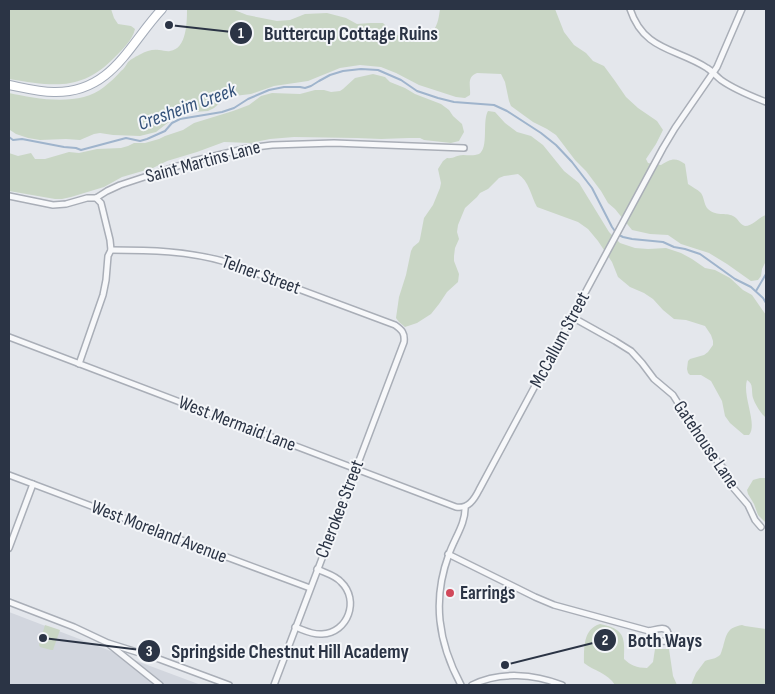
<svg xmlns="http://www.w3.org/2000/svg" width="775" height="694" viewBox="0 0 775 694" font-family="'Sofia Sans Condensed',sans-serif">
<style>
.built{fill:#d2d6de}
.green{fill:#c9d6c5}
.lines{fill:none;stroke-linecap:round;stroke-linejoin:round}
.stream{stroke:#9fb4cc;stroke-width:2}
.minor-casing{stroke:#a9aeb7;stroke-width:8}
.primary-casing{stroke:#a3abb8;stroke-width:10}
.minor{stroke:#f7f8fa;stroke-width:5}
.primary{stroke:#fff;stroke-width:8}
.poi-dot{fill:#d1495b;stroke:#f4f6f9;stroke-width:2}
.labels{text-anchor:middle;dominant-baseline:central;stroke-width:4;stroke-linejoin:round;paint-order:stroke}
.street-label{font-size:19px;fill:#2b3445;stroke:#f4f6f9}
.poi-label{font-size:19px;font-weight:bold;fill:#2b3445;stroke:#f4f6f9;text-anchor:start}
.water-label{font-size:20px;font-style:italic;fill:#34527a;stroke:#f4f6f9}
.leader{fill:none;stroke:#2b3445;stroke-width:2}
.callout-dot{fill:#2b3445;stroke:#f4f6f9;stroke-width:2}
.mark-label{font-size:15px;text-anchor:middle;font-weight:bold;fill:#fff}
.callout-label{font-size:20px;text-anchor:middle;font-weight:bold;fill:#2b3445;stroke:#f4f6f9;stroke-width:4;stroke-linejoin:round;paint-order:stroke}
</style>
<rect width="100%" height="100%" fill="#e4e7ec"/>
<path class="built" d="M9,612L142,663L201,685H9Z"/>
<g class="green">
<path d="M9,9H111L114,18L118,24L131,26L135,29C133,39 123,49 115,57C81,92 53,86 9,79Z"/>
<path d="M187,9H232L247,15L277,21L290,20L305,14L327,13L346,18L357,24L370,23H383L385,25L390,34C399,36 426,39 433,31C438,25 439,16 440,9H555L564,32L574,45L586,53L593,61L604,66L615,81L626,97L638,108L657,121L663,130L656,144L646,159L648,163L661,165C671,159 675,157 685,164L688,184C692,187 697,189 701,193C704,197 704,204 707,208C715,217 726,212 733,216C738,218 740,225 745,226C753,226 759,217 766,215V261L762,269L761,276L758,280L751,281L727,264L709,253L681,244L668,235L650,234L632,230L615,209L608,203L601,191L586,171L575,160L556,135L547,129L533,122L511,106L509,101L505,82L501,74L477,73C466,77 471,87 470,95L465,98L456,97L419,85L396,73L381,67L360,65L340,68L308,81L274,86L251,94L234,96L222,101L214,108L208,111L194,112L186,114L174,118L156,132L140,136L113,135L100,133L94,134L80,140L66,139L40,140L28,138L16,134L10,130L9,93C37,99 80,107 104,87C110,82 116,77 121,71C124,69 126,65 128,62C131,59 137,56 141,54C146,51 153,49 159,50C163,50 167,52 170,51C187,49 187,21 187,9Z"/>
<path d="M373,74L385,77L390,82L405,88L415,94L441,104L449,110L453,116L462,124L464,132L460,139L459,141L451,143L424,140L420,138H409L381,139L357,138L294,137L270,139L251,143L224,142L197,152L167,161L153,168L122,177L104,187L71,197L62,199H55L9,191V153L18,156L31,153L35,159H45L69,152L79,153L97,149L121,148L128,146L134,143H145L159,139L165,136L183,130L194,123L233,111L249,105L261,96L272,93L300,94L315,90H324L331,92L340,91L343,89L355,78Z"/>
<path d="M488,111L495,112L505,123L517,132L531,136L543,145L564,171L579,183L609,232L620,243L635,248L648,249L666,248L681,253L692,259L705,268L715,270L730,278L743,290L752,295L766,315V379L765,383L766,388V418C761,414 755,404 753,398C751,391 754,384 747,380C742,396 758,424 749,435H744L730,423L725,416L722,401L711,381L701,375H690L688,373L687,369L688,361L690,359L704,355L708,352L713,345V341L711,335L705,326L686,320L674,319L663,310L653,299L644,293L630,287L618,277L612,262L598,241L588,229L578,222L537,207C531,196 529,181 518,174L504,176L499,178L488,189L480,193L477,197L465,208L458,225L457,232L459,239L455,248L454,256V261L459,274L458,282L447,292L439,304L431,314L417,323L405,327L399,322L396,318L399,297L406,275L411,251L413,247L419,242L420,239L424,218L433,205L440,188L441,183L438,169L443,161L447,158C453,159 457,155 463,155C468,155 474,156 479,154C489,148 482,121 488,111Z"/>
<path d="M760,478H766V523L758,515L754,504L748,494L747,490L753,480Z"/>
<path d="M600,624C624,629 625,636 624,659C630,665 637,668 647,668L653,662L655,649H669L673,676L677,685H615C608,673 594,671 584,663C584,648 583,629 600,624Z"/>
<path d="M45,625L60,630L53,650H51L40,647L39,645Z"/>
<path d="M742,625L745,626L766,629V685H691L696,673L705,661C710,659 716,659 720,655C721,654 722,649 723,647C727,633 727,628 742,625Z"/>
</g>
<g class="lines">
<g class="stream">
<path d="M9,137L13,140L22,139L64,147L76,148L81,150L126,138L140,141L147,139L165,131L172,123L180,119L222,112L234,108L248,99L269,90L284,87H300L305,88L311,86L319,81L330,75L343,71L361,69L378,70L401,80L417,91L438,98L454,102L494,105L507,111L541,133L556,145L572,162L592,188L612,227L617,234L623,237L632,239L663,242L674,247L685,249L700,254L735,279L751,287L763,298L766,303"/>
<path d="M756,291L766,274"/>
</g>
<defs>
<g id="minor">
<path d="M630,9C644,51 676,48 707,68C712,71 716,76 721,80C735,90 751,96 766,102"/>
<path d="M9,196L53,205L66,204L87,198H96L107,191L120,185L193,161L248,148L272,145L334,143L464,148"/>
<path d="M111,250C150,250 188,251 226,262L395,325C402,330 405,333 404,342L274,685"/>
<path d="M572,317L615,341L631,351L642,363L654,379L673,395L691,424L707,444L717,461L724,469L730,484L748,505L755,520L761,527"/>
<path d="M9,337L456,507C468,509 474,500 479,490L663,148L675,128L717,67L742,9"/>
<path d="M79,364L103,295L106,280L108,256L111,250L110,240L102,207L101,203L96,198"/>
<path d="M9,475L216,553L310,588"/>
<path d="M9,548L33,484"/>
<path d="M448,554L535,597L554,605L649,631C655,630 666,625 668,633C670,638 668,638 666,641C658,643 653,637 649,631"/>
<path d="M9,602L74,627L108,643L159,659L229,685"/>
<path d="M295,627C304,630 312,635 322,634C348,633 360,600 341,582C335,575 325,573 317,569"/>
<path d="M110,645L160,685"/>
<path d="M461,685C438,642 432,600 449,554C454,539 466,523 465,507"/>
<path d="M472,685C500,671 534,674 562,685"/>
</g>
<path id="primary" d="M9,85C24,88 39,92 54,92C112,93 129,44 162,9"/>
</defs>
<use href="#minor" class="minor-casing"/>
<use href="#primary" class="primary-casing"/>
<use href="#minor" class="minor"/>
<use href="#primary" class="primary"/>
</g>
<circle class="poi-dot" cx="450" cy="593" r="5"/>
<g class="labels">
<g class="street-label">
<text transform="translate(203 162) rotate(-15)">Saint Martins Lane</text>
<text transform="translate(261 275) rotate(20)">Telner Street</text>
<text transform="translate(560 340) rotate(-62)">McCallum Street</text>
<text transform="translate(237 424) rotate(21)">West Mermaid Lane</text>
<text transform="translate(706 445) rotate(56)">Gatehouse Lane</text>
<text transform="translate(340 509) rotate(-69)">Cherokee Street</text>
<text transform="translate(159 532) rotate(21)">West Moreland Avenue</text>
</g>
<g class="poi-label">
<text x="460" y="593">Earrings</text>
</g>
<g class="water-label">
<text transform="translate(187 107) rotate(-20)">Cresheim Creek</text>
</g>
</g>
<path class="leader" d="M169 25L241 33M505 665L605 640M43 638L149 651"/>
<g class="callout-dot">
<circle cx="169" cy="25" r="5"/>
<circle cx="505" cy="665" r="5"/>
<circle cx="43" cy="638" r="5"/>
<circle cx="241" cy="33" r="12"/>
<circle cx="605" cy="640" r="12"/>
<circle cx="149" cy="651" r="12"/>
</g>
<g class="mark-label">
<text x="241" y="38">1</text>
<text x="605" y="645">2</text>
<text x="149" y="656">3</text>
</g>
<g class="callout-label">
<text x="351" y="40">Buttercup Cottage Ruins</text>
<text x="665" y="647">Both Ways</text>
<text x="290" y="658">Springside Chestnut Hill Academy</text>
</g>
<rect width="775" height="694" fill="none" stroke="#2b3445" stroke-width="20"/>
</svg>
